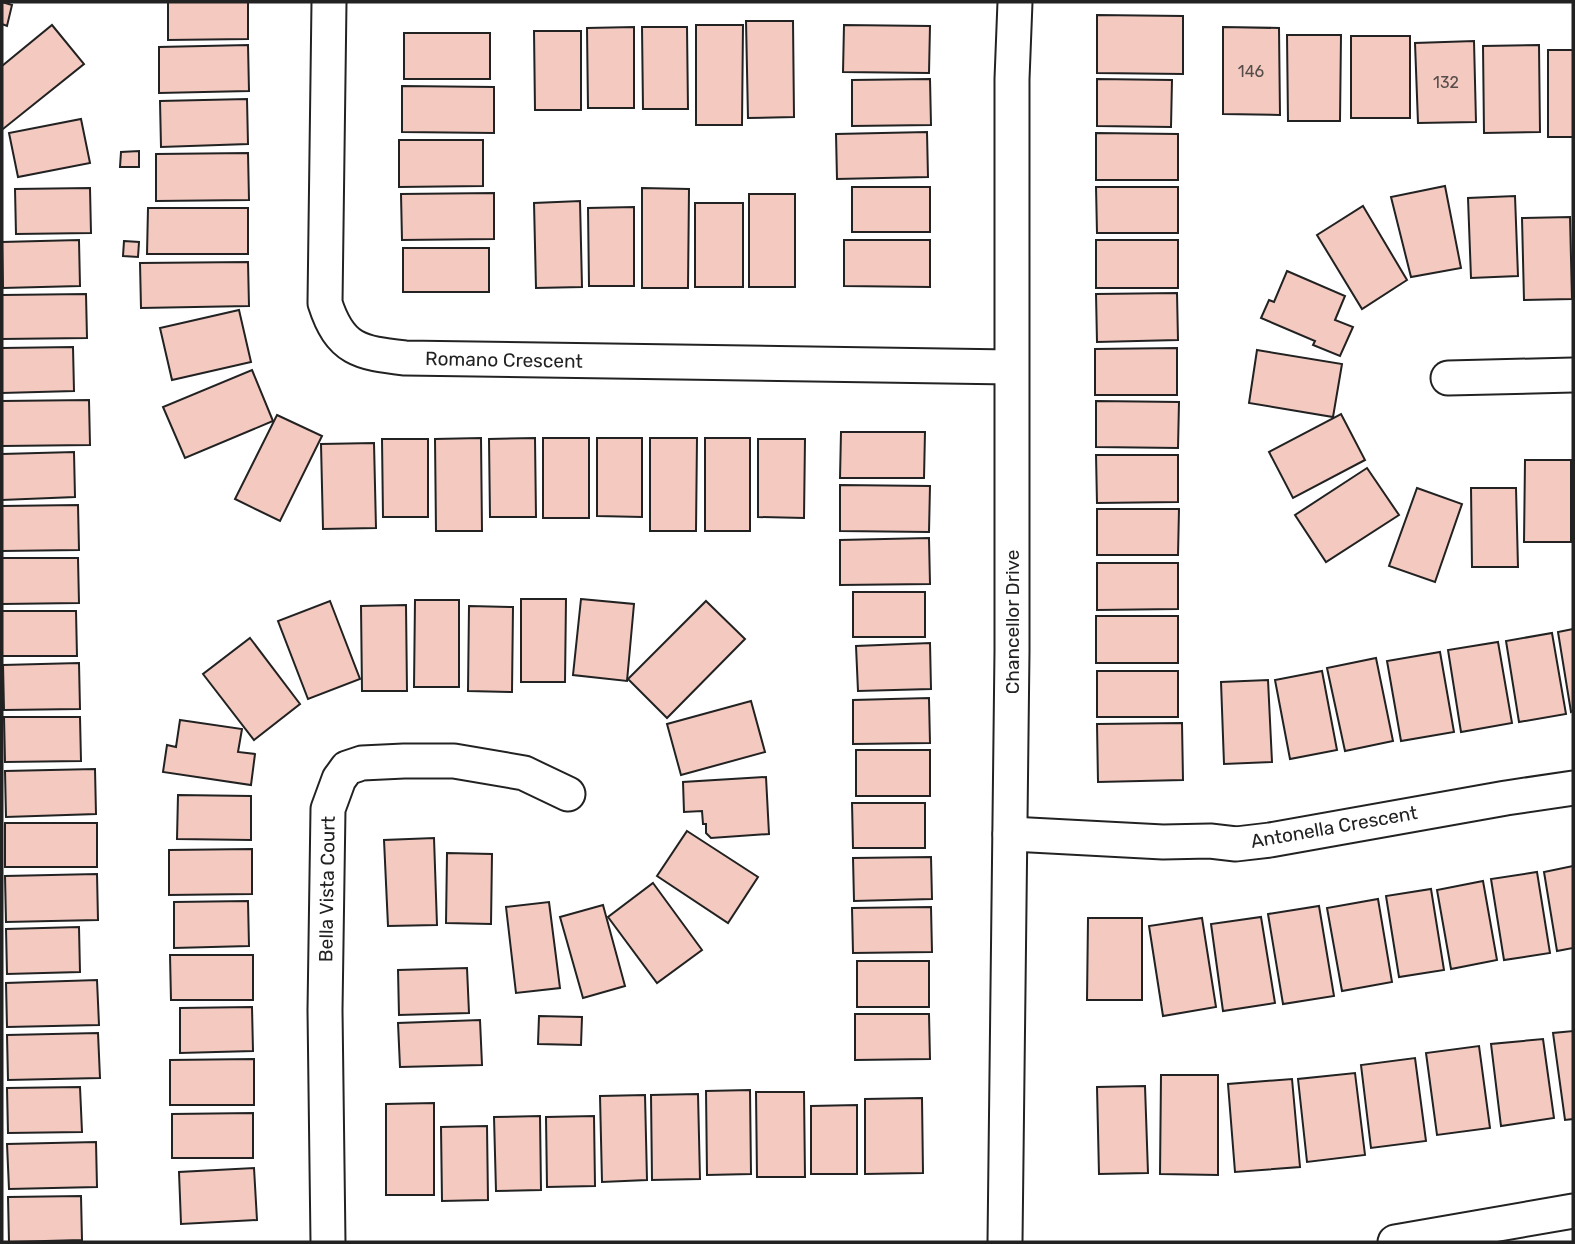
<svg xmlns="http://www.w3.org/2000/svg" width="1575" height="1244" viewBox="0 0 1575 1244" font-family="Rubik,sans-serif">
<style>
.building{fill:#f3c9c0;stroke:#222;stroke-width:2}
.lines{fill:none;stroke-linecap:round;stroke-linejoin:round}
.minor-casing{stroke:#222;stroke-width:37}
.minor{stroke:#fff;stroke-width:33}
.labels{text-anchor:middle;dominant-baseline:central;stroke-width:5;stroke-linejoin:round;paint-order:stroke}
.number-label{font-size:16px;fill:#564c4a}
.street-label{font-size:19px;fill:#222;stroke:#fff}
</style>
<rect width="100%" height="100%" fill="#fff"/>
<g class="building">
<path d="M2,2L12,5L7,26L2,24Z"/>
<path d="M168,2H248V39L168,40Z"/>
<path d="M1097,15L1183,16V74L1097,73Z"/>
<path d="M746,21H793L794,117L748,118Z"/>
<path d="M52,25L84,64L3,129L2,128V66Z"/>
<path d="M696,25H743L742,125H696Z"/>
<path d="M844,25L930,26L929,73L843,72Z"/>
<path d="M634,27V108H588L587,28Z"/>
<path d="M642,27H687L688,109H643Z"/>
<path d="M1223,27L1279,28L1280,115L1223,114Z"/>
<path d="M534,31H581V110H535Z"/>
<rect x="404" y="33" width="86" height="46"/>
<path d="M1287,35H1341L1340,121H1288Z"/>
<rect x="1351" y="36" width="59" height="82"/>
<path d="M1474,41L1476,122L1418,123L1415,43Z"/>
<path d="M248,45L249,91L159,93V47Z"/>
<path d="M1539,45L1540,132L1484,133L1483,46Z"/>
<rect x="1548" y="50" width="25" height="87"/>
<path d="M930,79L931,125L852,126V80Z"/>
<path d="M1097,79L1172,80L1171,127L1097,126Z"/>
<path d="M402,86L494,87V133L402,132Z"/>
<path d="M247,99L248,144L161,147L160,101Z"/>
<path d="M81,119L90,163L18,177L9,133Z"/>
<path d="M927,132L928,177L837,179L836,134Z"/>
<path d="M1096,133L1178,134V180H1096Z"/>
<path d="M399,140H483V186L399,187Z"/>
<path d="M139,151V167H120L121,152Z"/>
<path d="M248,153L249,200L156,201V154Z"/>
<path d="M1445,186L1461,268L1411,277L1391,197Z"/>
<rect x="852" y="187" width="78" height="45"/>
<path d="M1096,187H1178V233H1097Z"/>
<path d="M90,188L91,233L16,234L15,189Z"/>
<path d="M642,188L689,189L688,288H642Z"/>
<path d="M494,193V239L402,240L401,194Z"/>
<rect x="749" y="194" width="46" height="93"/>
<path d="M1515,196L1518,276L1471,278L1468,198Z"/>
<path d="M580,201L582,287L536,288L534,203Z"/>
<rect x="695" y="203" width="48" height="84"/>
<path d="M1363,206L1407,280L1362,309L1317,235Z"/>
<path d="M634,207V286H589L588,208Z"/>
<path d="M148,208H248V254H147Z"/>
<path d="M1570,217L1572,299L1524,300L1522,218Z"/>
<path d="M79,240L80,286L3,288L2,242Z"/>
<path d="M844,240H930V287L844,286Z"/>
<rect x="1096" y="240" width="82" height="48"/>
<path d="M124,241L139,242L138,257L123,256Z"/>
<rect x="403" y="248" width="86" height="44"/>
<path d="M248,262L249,306L141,308L140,263Z"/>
<path d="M1287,271L1345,296L1335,320L1353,327L1340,356L1313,345L1315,341L1261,318L1269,300L1274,302Z"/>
<path d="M1177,293L1178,340L1097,342L1096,294Z"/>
<path d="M86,294L87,338L2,339V295Z"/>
<path d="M239,310L251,362L172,380L160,328Z"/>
<path d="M73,347L74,391L2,393V348Z"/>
<path d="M1177,348V395H1095V349Z"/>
<path d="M1257,350L1342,364L1333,417L1249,403Z"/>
<path d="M252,370L273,421L185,458L163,407Z"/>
<path d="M89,400L90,445L2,446V401Z"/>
<path d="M1096,401L1179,402L1178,448L1096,447Z"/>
<path d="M1341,414L1365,460L1293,498L1269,452Z"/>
<path d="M277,415L322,436L280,521L235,499Z"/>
<path d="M841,432H925L924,478H840Z"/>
<path d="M481,438L482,531H436L435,439Z"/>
<path d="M535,438L536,517H490L489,439Z"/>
<rect x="543" y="438" width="46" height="80"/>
<path d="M597,438H642V517L597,516Z"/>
<path d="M650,438H697L696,531H650Z"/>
<rect x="705" y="438" width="45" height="93"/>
<path d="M382,439H428V517H383Z"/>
<path d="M758,439H805L804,518L758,517Z"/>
<path d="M374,443L376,528L323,529L321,444Z"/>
<path d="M74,452L75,497L2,500V454Z"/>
<path d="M1096,455H1178V502L1097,503Z"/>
<path d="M1525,460H1571V542H1524Z"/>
<path d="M1367,468L1399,515L1326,562L1295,515Z"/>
<path d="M840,485L930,486L929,532L840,531Z"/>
<path d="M1417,488L1462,504L1435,582L1389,566Z"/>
<path d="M1471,488H1516L1518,567H1472Z"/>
<path d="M78,505L79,550L2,551V506Z"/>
<path d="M1097,509H1179L1178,555H1097Z"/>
<path d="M929,538L930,584L840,585V540Z"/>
<path d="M2,558H78L79,603L2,604Z"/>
<path d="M1097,563H1178V609L1097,610Z"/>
<rect x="853" y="592" width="72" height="45"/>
<path d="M521,599H566L565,682H521Z"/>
<path d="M581,599L634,604L627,681L573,675Z"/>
<path d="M415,600H459V687H414Z"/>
<path d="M330,601L360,679L308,699L278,621Z"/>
<path d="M706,601L745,639L667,718L628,679Z"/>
<path d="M406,605L407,691H362L361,606Z"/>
<path d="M469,606L513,607L512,692L468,691Z"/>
<path d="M2,611H76L77,656H2Z"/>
<rect x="1096" y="616" width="82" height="47"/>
<path d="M1573,629V711L1571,712L1558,632Z"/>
<path d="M1552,633L1566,714L1519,722L1506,641Z"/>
<path d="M250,638L300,704L254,740L203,674Z"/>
<path d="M1498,642L1512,723L1461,732L1448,650Z"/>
<path d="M930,643L931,689L858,691L856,646Z"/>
<path d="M1440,652L1454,732L1401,741L1387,661Z"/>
<path d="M1376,658L1393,741L1345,751L1327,668Z"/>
<path d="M79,663L80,709L4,710L3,665Z"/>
<rect x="1097" y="671" width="81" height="46"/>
<path d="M1322,671L1337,750L1290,759L1275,680Z"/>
<path d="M1268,680L1272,762L1224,764L1221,682Z"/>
<path d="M929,698L930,743L853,744V700Z"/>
<path d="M751,701L765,752L681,775L667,724Z"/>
<path d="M4,717H80L81,761L5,762Z"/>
<path d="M180,720L242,729L238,752L255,754L251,785L163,772L167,745L176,747Z"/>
<path d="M1182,723L1183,780L1098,782L1097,724Z"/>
<rect x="856" y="750" width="74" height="46"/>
<path d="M95,769L96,814L6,817L5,771Z"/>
<path d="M766,777L769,834L711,838L706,833V824H703L702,811L684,812L683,782Z"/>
<path d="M178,795L251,796V840L177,839Z"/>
<path d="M852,803H925V848H853Z"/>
<rect x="5" y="823" width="92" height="44"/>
<path d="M687,831L758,877L728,923L657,876Z"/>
<path d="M434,838L437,925L388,926L384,840Z"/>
<path d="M252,849V894L169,895V850Z"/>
<path d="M447,853L492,854L491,924L446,923Z"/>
<path d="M931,857L932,899L854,901L853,858Z"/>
<path d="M1573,866V948L1557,951L1544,872Z"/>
<path d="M1537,872L1550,953L1504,960L1491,879Z"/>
<path d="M97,874L98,920L6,922L5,876Z"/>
<path d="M1483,881L1497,960L1451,969L1437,890Z"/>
<path d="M653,883L702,950L657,983L608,917Z"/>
<path d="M1431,889L1444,970L1399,977L1386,896Z"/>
<path d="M1378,899L1392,982L1342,991L1327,908Z"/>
<path d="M248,901L249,946L174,948V902Z"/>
<path d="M549,902L560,988L516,993L506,907Z"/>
<path d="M603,905L625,986L583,998L560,917Z"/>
<path d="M1319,906L1334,996L1283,1004L1268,914Z"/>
<path d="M931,907L932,952L853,953L852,908Z"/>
<path d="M1261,917L1275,1003L1223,1011L1211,924Z"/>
<path d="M1088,918H1142V1000H1087Z"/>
<path d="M1202,918L1216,1007L1163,1016L1149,926Z"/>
<path d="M79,927L80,972L7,974L6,929Z"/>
<path d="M170,955H253V1000H171Z"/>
<rect x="857" y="961" width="72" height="46"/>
<path d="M467,968L469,1013L399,1015L398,970Z"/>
<path d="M97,980L99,1025L7,1027L6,983Z"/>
<path d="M252,1007L253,1051L180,1053V1008Z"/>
<path d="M855,1014H929L930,1059L855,1060Z"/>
<path d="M539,1016L582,1017L581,1045L538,1044Z"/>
<path d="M480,1020L482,1065L400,1067L398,1023Z"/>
<path d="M1573,1031V1119L1565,1120L1553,1033Z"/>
<path d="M98,1033L100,1078L8,1080L7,1035Z"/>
<path d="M1543,1039L1554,1118L1501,1126L1491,1044Z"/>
<path d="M1479,1046L1490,1128L1437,1135L1426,1053Z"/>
<path d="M1415,1058L1426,1141L1371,1148L1361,1065Z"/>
<path d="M254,1059V1105H170V1060Z"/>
<path d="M1355,1073L1365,1155L1307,1162L1298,1079Z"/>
<path d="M1161,1075H1218V1175L1160,1174Z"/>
<path d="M1292,1079L1300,1167L1235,1172L1228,1084Z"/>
<path d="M1145,1086L1148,1173L1099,1174L1097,1087Z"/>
<path d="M80,1087L82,1132L8,1133L7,1088Z"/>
<path d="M750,1090L751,1174L707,1175L706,1091Z"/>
<path d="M756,1092H804L805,1177H757Z"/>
<path d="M698,1094L700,1179L652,1180L651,1095Z"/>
<path d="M645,1095L647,1180L602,1182L600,1096Z"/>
<path d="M922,1098L923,1173L865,1174V1099Z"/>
<path d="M434,1103V1195H386V1104Z"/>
<path d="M857,1105V1174H811V1106Z"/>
<path d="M253,1113V1158H172V1114Z"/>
<path d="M540,1116L541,1190L496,1191L494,1117Z"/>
<path d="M594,1116L595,1186L547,1187L546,1117Z"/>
<path d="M487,1126L488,1200L442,1201L441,1127Z"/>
<path d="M96,1142L97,1187L9,1189L7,1144Z"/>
<path d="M254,1168L257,1220L181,1224L179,1172Z"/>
<path d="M81,1196L82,1240L9,1242L8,1197Z"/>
</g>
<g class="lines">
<defs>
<g id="minor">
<path d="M329,2L325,303C340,350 360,353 405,358L1011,367"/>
<path d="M1448,378L1573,375"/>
<path d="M1010,834L1163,842L1210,841L1236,844L1270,840L1506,798L1573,788"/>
<path d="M328,1242L325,1010L328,809L339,779L347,768L362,763L404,761H454L524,773L568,794"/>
<path d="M1005,1242L1012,651V79L1015,2"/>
<path d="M1395,1242L1573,1211"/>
</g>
</defs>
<use href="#minor" class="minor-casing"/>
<use href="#minor" class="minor"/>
</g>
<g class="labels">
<g class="number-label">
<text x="1251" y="71">146</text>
<text x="1446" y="82">132</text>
</g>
<g class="street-label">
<text transform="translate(504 360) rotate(1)">Romano Crescent</text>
<text transform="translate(1012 622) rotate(-90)">Chancellor Drive</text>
<text transform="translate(1334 827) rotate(-10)">Antonella Crescent</text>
<text transform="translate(327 889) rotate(-89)">Bella Vista Court</text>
</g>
</g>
<rect width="1575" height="1244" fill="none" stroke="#222222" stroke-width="7"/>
</svg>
